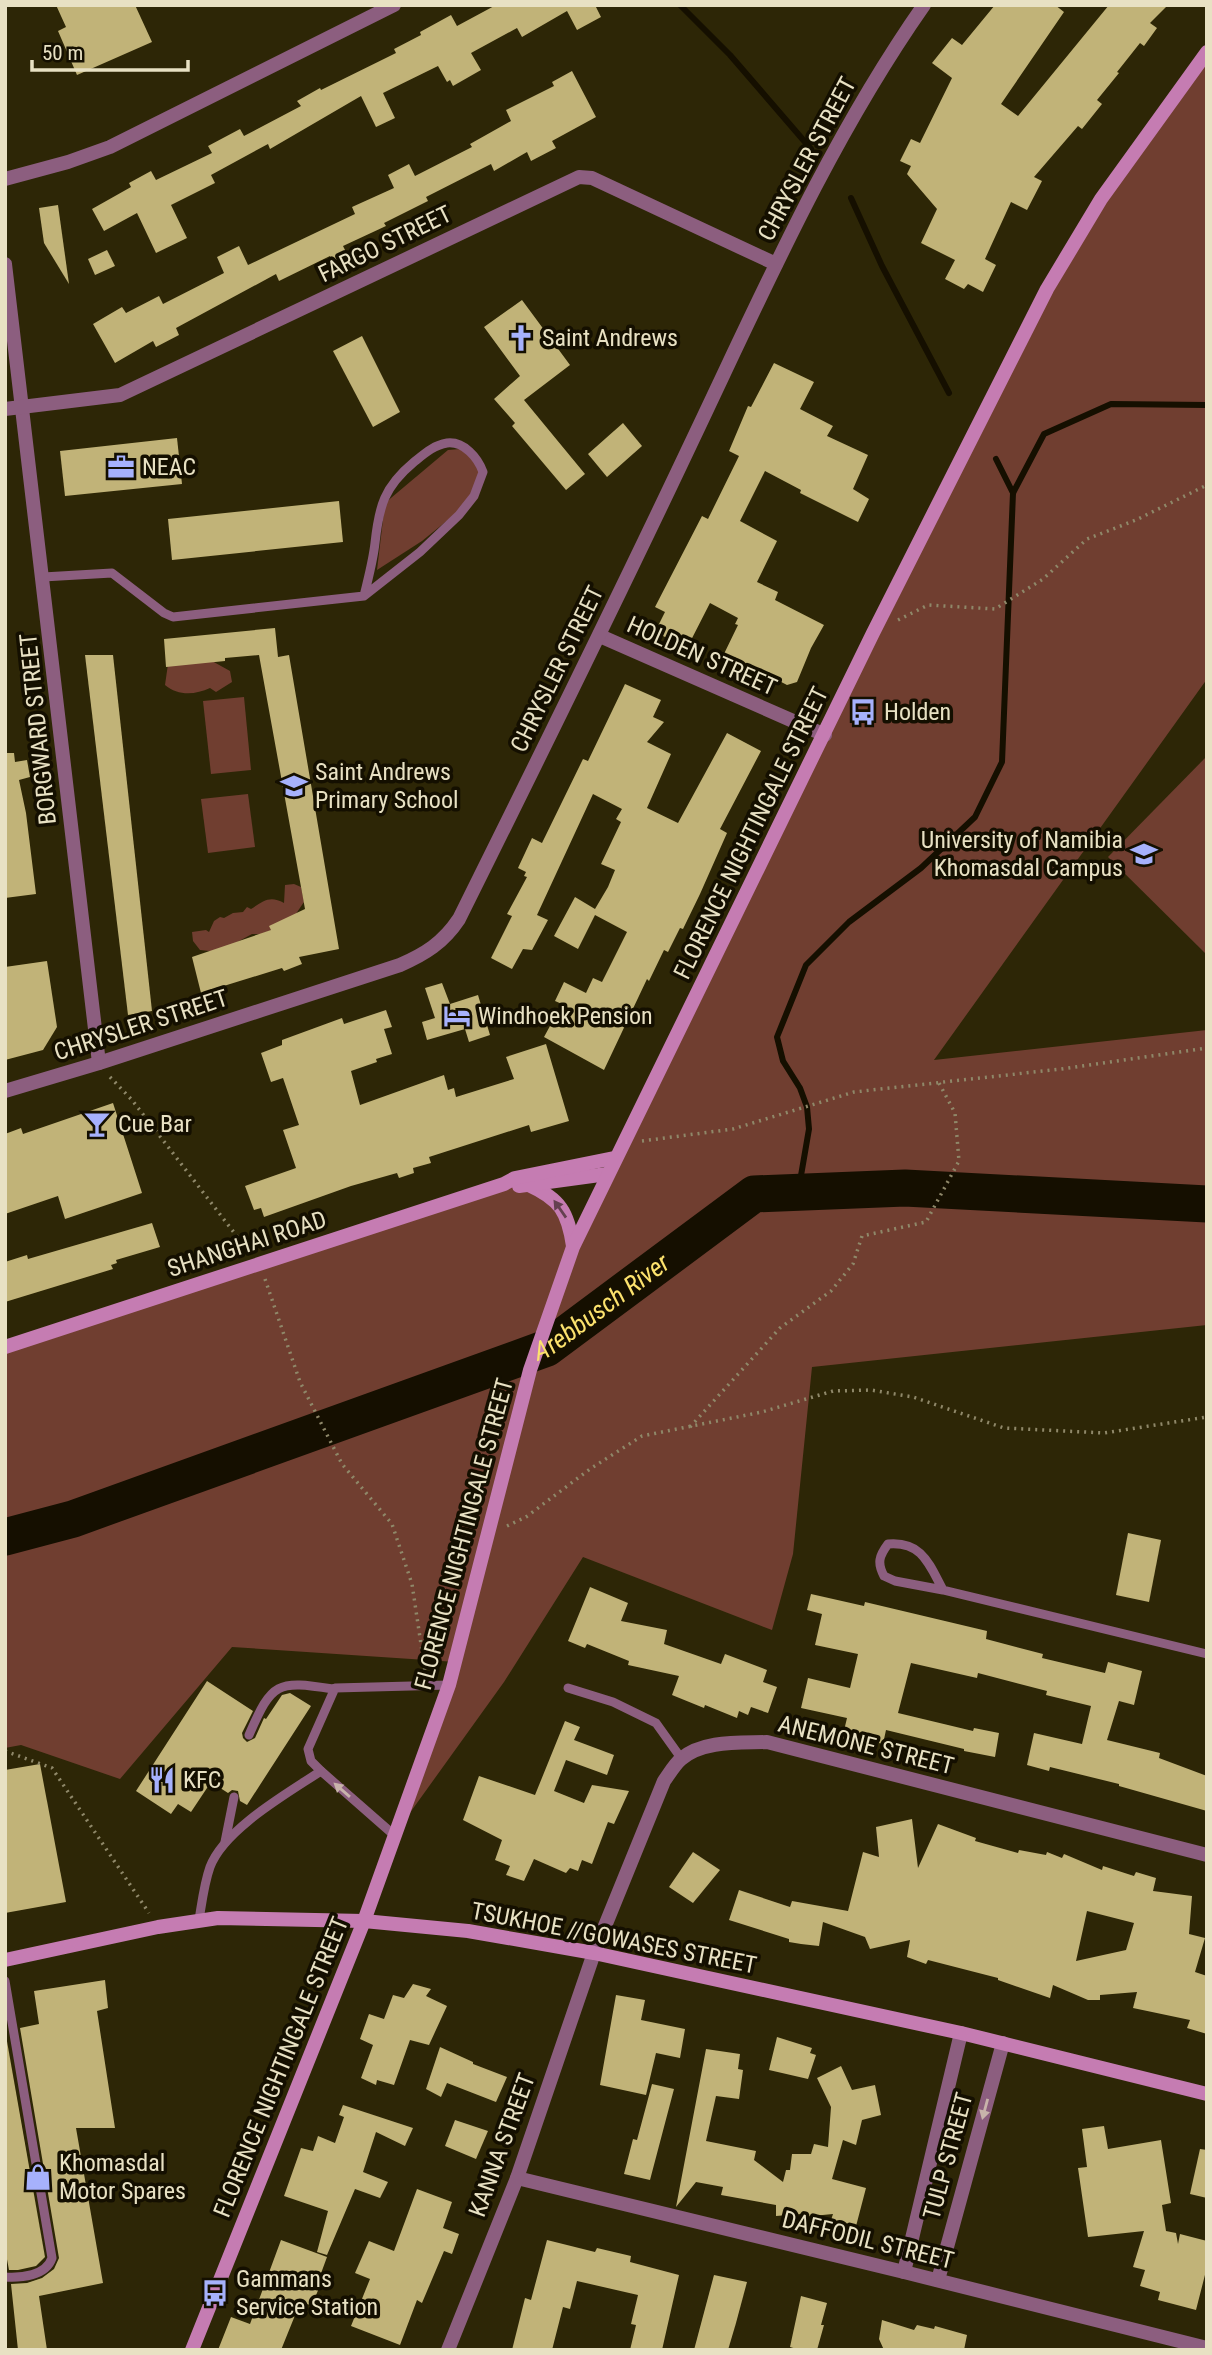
<svg xmlns="http://www.w3.org/2000/svg" width="1212" height="2355" viewBox="0 0 1212 2355" font-family="'Roboto Condensed',sans-serif">
<style>
.green{fill:#703e30}
.lines{fill:none;stroke-linecap:round;stroke-linejoin:round}
.stream{stroke:#150f00;stroke-width:6}
.river{stroke:#150f00;stroke-width:37}
.building{fill:#c1b378;fill-rule:evenodd}
.path{stroke:#8f8869;stroke-width:3.5;stroke-dasharray:2 5;stroke-linecap:butt}
.lane{stroke:#8c5e7f;stroke-width:9}
.street{stroke:#8c5e7f;stroke-width:14}
.secondary{stroke:#c57cb2;stroke-width:14}
.oneway{fill:#644050}
.oneway2{fill:#c8b3ab}
.labels{text-anchor:middle;dominant-baseline:central;stroke-width:7;stroke-linejoin:round;paint-order:stroke}
.street-label{font-size:24px;fill:#e8e1c3;stroke:#140f00}
.poi-label{font-size:24px;fill:#e8e1c3;stroke:#140f00;text-anchor:start}
.water-label{font-size:26px;font-style:italic;fill:#fce26d;stroke:#140f00}
</style>
<rect width="100%" height="100%" fill="#2d2606"/>
<g class="green">
<path d="M1207,52V679L934,1060L1207,1030V1325L812,1367L793,1554L772,1630L583,1557L504,1682L394,1835L456,1662L232,1647L120,1779L21,1745L5,1748V1347L504,1184L556,1201L573,1245L1047,289Z"/>
<path d="M460,449L477,459L485,477L470,502L422,541L377,570L385,503L448,450Z"/>
<path d="M212,661L230,671L232,682L216,692L210,688C195,695 178,696 165,685L168,664Z"/>
<path d="M244,697L251,770L211,774L203,701Z"/>
<path d="M1207,756V955L1108,857Z"/>
<path d="M248,794L255,847L208,853L201,799Z"/>
<path d="M294,884L301,887L304,902L289,924L261,934H252L219,952L200,950L193,941L192,932L206,930L209,932L214,921L220,917L224,918L233,913L243,912L247,907L251,909C263,901 270,895 284,903L285,885Z"/>
</g>
<g class="lines">
<g class="stream">
<path d="M680,5L730,55L811,149"/>
<path d="M851,198L882,266L949,393"/>
<path d="M996,459L1013,493"/>
<path d="M798,1193L809,1129L807,1107L800,1088L783,1061L777,1037L806,965L849,922L921,868L975,817L1002,762L1013,493L1044,434L1111,404L1207,405"/>
</g>
<path class="river" id="s1" d="M5,1537L73,1519L547,1348L754,1194L905,1188L1207,1204"/>
</g>
<g class="building">
<path d="M56,5H135L152,42L77,75L58,31L66,27Z"/>
<path d="M496,5H595L601,17L577,30L567,11L522,37L517,28L471,53L481,70L453,86L450,80L447,82L438,66L383,93L395,118L376,127L361,96L270,149L268,144L211,175L215,183L171,205L187,238L156,253L137,213L104,231L92,209L131,187L129,183L151,171L156,180L212,153L208,146L240,129L244,136L301,106L297,101L320,88L321,90L396,53L394,49L421,35L420,32L451,15L457,26Z"/>
<path d="M995,5H1055L1064,12L1001,104L1018,116L1109,5H1168L1150,23L1157,28L1144,46L1140,43L1117,72L1119,73L1097,100L1102,104L1082,129L1078,126L1034,177L1042,181L1027,210L1011,202L985,259L996,265L983,292L968,284L964,289L945,279L955,260L921,243L937,209L907,174L911,166L900,161L911,139L920,143L952,78L932,63L952,38L962,45Z"/>
<path d="M572,71L596,117L552,141L556,148L531,161L527,152L494,171L491,164L426,197L428,201L384,223L386,226L343,246L347,254L333,262L330,256L279,281L276,274L176,328L179,335L156,347L153,341L115,363L93,324L122,307L126,313L159,296L163,304L224,273L217,257L239,246L248,265L355,214L352,207L394,188L388,175L409,164L415,176L472,147L470,144L511,121L506,110L554,86L552,82Z"/>
<path d="M58,205L69,284L44,243L39,208Z"/>
<path d="M107,250L115,266L95,275L88,259Z"/>
<path d="M522,300L570,365L524,400L585,474L566,490L512,426L515,423L494,399L520,376L484,327Z"/>
<path d="M362,336L400,412L373,427L333,351Z"/>
<path d="M774,363L814,382L800,409L833,426L827,436L868,455L853,489L869,499L858,522L800,493L801,490L765,471L740,521L777,541L757,582L778,592L775,600L824,625L811,648L797,682L787,685L758,670L756,675L722,658L738,625L735,624L738,618L710,603L687,648L655,632L665,612L655,607L702,516L708,519L739,456L729,451L748,406L751,407Z"/>
<path d="M623,423L642,446L607,477L588,454Z"/>
<path d="M177,438L182,484L65,496L60,451Z"/>
<path d="M339,501L343,542L172,560L168,519Z"/>
<path d="M275,628L278,657L289,655L339,949L299,957L302,964L284,971L282,968L201,993L192,957L271,930L269,926L305,909L259,655L225,658V661L166,667L164,639Z"/>
<path d="M85,655H113L152,1011L128,1015Z"/>
<path d="M625,684L661,700L653,717L664,722L647,742L671,754L647,808L678,823L727,733L761,751L720,829L727,833L700,894L683,929L680,928L668,952L664,950L649,981L647,979L604,1070L544,1037L562,1004L555,1001L564,982L586,993L593,978L602,982L627,932L595,915L578,949L554,936L575,897L595,909L608,887L615,870L601,864L621,822L616,819L622,809L593,794L537,915L548,920L532,950L523,949L512,969L491,958L512,916L507,914L527,877L524,876L526,872L518,868L532,838L542,843L583,759L588,761Z"/>
<path d="M5,753H14L15,762L27,760L30,777L19,780L26,813L36,894L5,898Z"/>
<path d="M47,961L57,1027L43,1050L5,1060V967Z"/>
<path d="M442,983L450,1004L478,995L490,1035L469,1042L465,1029L427,1040L422,1022L435,1018L425,988Z"/>
<path d="M386,1010L392,1027L384,1029L392,1054L376,1059L377,1062L351,1071L360,1105L444,1075L448,1090L454,1088L456,1097L514,1079L506,1057L546,1044L569,1121L531,1132L529,1125L429,1157L431,1163L413,1168L414,1173L399,1178L397,1173L351,1186L264,1217L261,1208L254,1210L245,1186L296,1168L283,1130L299,1125L283,1078L271,1082L261,1053L282,1045V1040L342,1018L344,1024Z"/>
<path d="M113,1103L142,1193L65,1219L58,1196L5,1214V1134L21,1128L23,1134Z"/>
<path d="M152,1223L160,1247L116,1260L117,1263L111,1265L113,1269L5,1302V1262L27,1255L28,1259Z"/>
<path d="M1128,1533L1161,1540L1149,1602L1116,1595Z"/>
<path d="M590,1587L628,1603L621,1621L667,1630L664,1644L721,1664L725,1654L767,1670L763,1682L777,1687L768,1713L751,1707L748,1715L739,1711L737,1718L705,1705L704,1708L672,1695L679,1676L628,1665L629,1661L587,1644L585,1648L568,1641Z"/>
<path d="M811,1594L864,1606L865,1602L987,1631L986,1639L1043,1654L1042,1658L1105,1673L1108,1662L1142,1671L1134,1705L1119,1701L1107,1740L1160,1753L1159,1758L1207,1776V1811L1119,1786V1784L1050,1767L1049,1771L1027,1765L1034,1733L1082,1744L1091,1706L1046,1695L1047,1691L978,1673L977,1678L911,1663L898,1713L973,1731L974,1728L999,1733L995,1757L964,1751V1749L886,1730L883,1744L866,1740L864,1744L842,1739L847,1718L801,1708L808,1678L850,1688L858,1654L815,1645L822,1614L807,1610Z"/>
<path d="M207,1681L253,1711L242,1733L243,1738L247,1742L255,1738L264,1718L266,1719L282,1695L290,1693L311,1706L247,1805L240,1801L238,1791L232,1790L228,1793L211,1782L191,1812L178,1804L171,1814L136,1791Z"/>
<path d="M565,1721L580,1727L574,1740L614,1755L607,1775L566,1760L554,1791L584,1803L592,1785L629,1791L614,1824L608,1822L592,1864L582,1860L578,1871L570,1868L566,1873L534,1859L524,1881L506,1875L510,1866L495,1860L502,1840L463,1820L479,1776L535,1795Z"/>
<path d="M40,1764L66,1902L5,1913V1770Z"/>
<path d="M912,1819L918,1868L938,1824L976,1838L975,1841L1018,1853L1019,1850L1046,1855L1047,1852L1062,1858L1064,1854L1102,1870L1103,1866L1134,1876L1136,1872L1156,1878L1153,1891L1192,1896L1189,1934L1205,1938L1195,1972L1207,1976V2034L1187,2028L1190,2020L1133,2008L1137,1992L1100,1995V2000H1088L1053,1985L1050,1998L998,1980V1978L928,1960L926,1964L907,1957L910,1940L870,1949L865,1937L823,1922L819,1946L801,1944L789,1942V1939L729,1920L739,1890L790,1907L792,1901L848,1911L863,1852L879,1857L876,1827ZM1087,1911L1134,1923L1126,1950L1076,1961Z"/>
<path d="M693,1852L720,1870L693,1903L669,1887Z"/>
<path d="M105,1980L108,2008L97,2011L115,2128H76L103,2283L39,2296L47,2350H18L11,2284L27,2283L42,2278L54,2269L59,2258L20,2028L39,2024L34,1991Z"/>
<path d="M413,1984L431,1989L426,1996L447,2006L429,2045L410,2040L394,2085L377,2080L376,2085L361,2078L373,2045L360,2039L369,2014L384,2019L393,1995L404,1998Z"/>
<path d="M616,1995L645,2000L641,2020L685,2029L680,2058L656,2053L646,2095L600,2085Z"/>
<path d="M5,2030L45,2257L36,2266L18,2270H9L5,2249Z"/>
<path d="M777,2037L812,2048L810,2053L816,2055L808,2079L769,2070Z"/>
<path d="M440,2047L473,2062V2064L507,2077L496,2102L447,2083L441,2097L426,2089Z"/>
<path d="M706,2049L740,2054L738,2069L743,2070L739,2099L716,2096L706,2141L756,2151L754,2160L783,2182L786,2170H790L792,2154H811L814,2144L828,2147L831,2107L817,2078L841,2066L852,2090L875,2085L881,2115L862,2120L856,2145L843,2140L832,2179L866,2188L855,2230L830,2223L833,2214L802,2217L801,2214L776,2216V2205L721,2195L723,2187L696,2182L676,2207Z"/>
<path d="M652,2084L674,2089L650,2180L624,2174L633,2139L637,2140Z"/>
<path d="M343,2105L413,2128L405,2146L376,2132L363,2172L388,2182L380,2198L355,2189L327,2255L317,2252L328,2211L284,2196L301,2148L313,2151L318,2136L335,2143L344,2117L339,2115Z"/>
<path d="M455,2120L488,2131L476,2159L445,2146Z"/>
<path d="M1104,2126L1108,2149L1161,2140L1171,2203L1162,2205L1166,2231L1176,2233L1178,2244L1180,2234L1207,2241V2267L1196,2310L1158,2300L1160,2292L1140,2286L1145,2270L1133,2267L1144,2231L1088,2237L1078,2168L1087,2167L1082,2129Z"/>
<path d="M1200,2149L1207,2150V2198L1190,2194Z"/>
<path d="M417,2189L452,2202L443,2228L459,2234L452,2254L444,2251L422,2303L417,2300L400,2345L351,2326L370,2279L355,2273L369,2241L394,2251Z"/>
<path d="M281,2240L327,2257L316,2287L319,2288L312,2305L300,2303L281,2350H218L231,2317L250,2324Z"/>
<path d="M547,2240L595,2252L597,2248L631,2256L630,2262L679,2275L662,2350H630L636,2325L631,2324L638,2295L577,2281L570,2309L563,2307L552,2350H512L525,2298L531,2300Z"/>
<path d="M714,2275L747,2282L736,2323L728,2350H694Z"/>
<path d="M801,2296L827,2303L821,2325H824L817,2350H800L790,2347Z"/>
<path d="M882,2320L914,2330L917,2325L934,2329L935,2326L967,2335L964,2350H884L879,2339Z"/>
</g>
<g class="lines">
<g class="path">
<path d="M898,620L928,605L995,609L1043,579L1087,539L1136,520L1207,485"/>
<path d="M110,1077L132,1100L249,1252"/>
<path d="M642,1141L733,1129L854,1092L1061,1069L1207,1048"/>
<path d="M265,1279L300,1382L342,1464L392,1524L412,1584L425,1671"/>
<path d="M690,1427L780,1328L831,1291L853,1264L862,1236L926,1222L959,1161L955,1113L939,1083"/>
<path d="M507,1526L526,1517L590,1469L642,1436L762,1412L833,1391L871,1390L913,1397L1004,1428L1104,1433L1207,1417"/>
<path d="M5,1751L52,1768L149,1913"/>
</g>
<g class="lane">
<path d="M43,577L112,573L164,613L173,617L364,596L420,552L459,515L474,496L483,472C478,458 464,441 447,443C434,445 424,454 414,462C384,487 379,506 375,543C373,561 368,579 364,596"/>
<path d="M943,1590C929,1564 922,1541 888,1544C879,1556 877,1563 884,1576L895,1581L943,1590L1207,1654"/>
<path d="M568,1688L613,1702L656,1723L681,1758"/>
<path d="M249,1735C272,1682 277,1680 333,1689"/>
<path d="M394,1835L321,1771L311,1761L308,1749L335,1688L449,1685"/>
<path d="M225,1842L234,1797"/>
<path d="M199,1920C202,1902 204,1884 210,1867C224,1829 288,1793 321,1771"/>
<path d="M5,1981L52,2258C46,2276 21,2278 5,2277"/>
</g>
<g class="street">
<path d="M5,179L68,162L110,147L394,5"/>
<path d="M5,264L99,1063"/>
<path d="M5,409L120,395L579,177L592,178L776,264"/>
<path d="M600,636L825,735"/>
<path d="M5,1091L99,1063L400,965C425,954 443,943 459,919C538,760 617,600 693,439C763,292 830,139 924,5"/>
<path d="M517,2178L904,2272L1207,2348"/>
<path d="M904,2272L961,2033"/>
<path d="M938,2280L1003,2043"/>
<path d="M448,2350L517,2178L594,1953L664,1781C669,1774 675,1764 681,1759C703,1740 740,1743 767,1742L1207,1855"/>
</g>
<g class="secondary">
<path d="M529,1185C560,1199 568,1212 573,1246"/>
<path d="M519,1186L607,1174"/>
<path d="M5,1347L504,1184L515,1178L614,1158"/>
<path d="M5,1960L158,1927L218,1918L364,1921L468,1931L594,1953L961,2033L1207,2094"/>
<path d="M192,2350L364,1921L449,1685L530,1370L573,1247L873,633L1047,289L1101,199L1207,52"/>
</g>
</g>
<defs><path id="oneway-solid" d="M-6-.8H1V-3.2L6.5 0L1 3.2V.8H-6Z" transform="scale(1.75)"/></defs>
<use class="oneway" href="#oneway-solid" transform="translate(560 1209) rotate(-125)"/>
<g class="oneway2">
<use href="#oneway-solid" transform="translate(342 1790) rotate(-139)"/>
<use href="#oneway-solid" transform="translate(985 2109) rotate(105)"/>
</g>
<defs>
<symbol id="church-bare" viewBox="-9 -9 18 18"><path d="M-1.2-6h2.4v3.5h3.3v2.4h-3.3V6h-2.4V-.1h-3.3v-2.4h3.3Z" fill="#a6b1fc" stroke="#140f00" stroke-width="2.5" paint-order="stroke"/></symbol>
<symbol id="office-bare" viewBox="-9 -9 18 18"><path d="M-6-3h4V-5.5h4V-3h4V5H-6ZM-1-4.5V-3h2v-1.5ZM-6 0V1H6V0Z" fill="#a6b1fc" stroke="#140f00" stroke-width="2.5" paint-order="stroke"/></symbol>
<symbol id="bus-bare" viewBox="-9 -9 18 18"><path d="M-5-6H5V4H4V6H2V4H-2V6H-4V4H-5ZM-3.5-4V0h7V-4ZM-3.5 1.2v1.5H-2V1.2ZM2 1.2v1.5H3.5V1.2Z" fill="#a6b1fc" stroke="#140f00" stroke-width="2.5" paint-order="stroke"/></symbol>
<symbol id="school-bare" viewBox="-9 -9 18 18"><path d="M0-5L7-2L0 1L-7-2ZM-4 1L0 2.5L4 1V4Q0 6-4 4Z" fill="#a6b1fc" stroke="#140f00" stroke-width="2.5" paint-order="stroke"/></symbol>
<symbol id="university-bare" viewBox="-9 -9 18 18"><path d="M0-5L7-2L0 1L-7-2ZM-4 1L0 2.5L4 1V4Q0 6-4 4Z" fill="#a6b1fc" stroke="#140f00" stroke-width="2.5" paint-order="stroke"/></symbol>
<symbol id="hotel-bare" viewBox="-9 -9 18 18"><path d="M-6-4.5h1.5V1H6V5H4.5V3h-9V5H-6ZM-4 0a1.8 1.8 0 1 1 3.6 0ZM.5 0V-2.5h3Q6-2.5 6 0Z" fill="#a6b1fc" stroke="#140f00" stroke-width="2.5" paint-order="stroke"/></symbol>
<symbol id="bar-bare" viewBox="-9 -9 18 18"><path d="M-6-5H6L.8 .8V4.5H3.5V6h-7V4.5H-.8V.8Z" fill="#a6b1fc" stroke="#140f00" stroke-width="2.5" paint-order="stroke"/></symbol>
<symbol id="restaurant-bare" viewBox="-9 -9 18 18"><path d="M-5-6h1v4h1v-4h1v4h1v-4h1v5L-1.5 .5V6h-2V.5L-5-1ZM5-6V6H3V1.5H1.5Q1.5-4 5-6Z" fill="#a6b1fc" stroke="#140f00" stroke-width="2.5" paint-order="stroke"/></symbol>
<symbol id="shop-bare" viewBox="-9 -9 18 18"><path d="M-5-2.5h2.3a2.7 3.5 0 0 1 5.4 0H5L5.5 6h-11ZM-1.5-2.5h3a1.5 2.3 0 0 0-3 0Z" fill="#a6b1fc" stroke="#140f00" stroke-width="2.5" paint-order="stroke"/></symbol>
</defs>
<g fill-rule="evenodd">
<use href="#church-bare" x="502" y="319" width="38" height="38"/>
<use href="#office-bare" x="102" y="448" width="38" height="38"/>
<use href="#bus-bare" x="844" y="693" width="38" height="38"/>
<use href="#school-bare" x="275" y="767" width="38" height="38"/>
<use href="#university-bare" x="1125" y="835" width="38" height="38"/>
<use href="#hotel-bare" x="438" y="997" width="38" height="38"/>
<use href="#bar-bare" x="78" y="1105" width="38" height="38"/>
<use href="#restaurant-bare" x="143" y="1761" width="38" height="38"/>
<use href="#shop-bare" x="19" y="2158" width="38" height="38"/>
<use href="#bus-bare" x="196" y="2274" width="38" height="38"/>
</g>
<g class="labels">
<g class="street-label">
<text transform="translate(807 159) rotate(-62)">CHRYSLER STREET</text>
<text transform="translate(385 244) rotate(-26)">FARGO STREET</text>
<text transform="translate(702 656) rotate(24)">HOLDEN STREET</text>
<text transform="translate(557 669) rotate(-64)">CHRYSLER STREET</text>
<text transform="translate(38 729) rotate(-96)">BORGWARD STREET</text>
<text transform="translate(751 833) rotate(-64)">FLORENCE NIGHTINGALE STREET</text>
<text transform="translate(141 1025) rotate(-18)">CHRYSLER STREET</text>
<text transform="translate(247 1244) rotate(-18)">SHANGHAI ROAD</text>
<text transform="translate(464 1534) rotate(-75)">FLORENCE NIGHTINGALE STREET</text>
<text transform="translate(866 1745) rotate(14)">ANEMONE STREET</text>
<text transform="translate(614 1938) rotate(11)">TSUKHOE //GOWASES STREET</text>
<text transform="translate(281 2067) rotate(-68)">FLORENCE NIGHTINGALE STREET</text>
<text transform="translate(502 2145) rotate(-70)">KANNA STREET</text>
<text transform="translate(948 2156) rotate(-75)">TULP STREET</text>
<text transform="translate(868 2240) rotate(14)">DAFFODIL STREET</text>
</g>
<g class="poi-label">
<text x="542" y="338">Saint Andrews</text>
<text x="142" y="467">NEAC</text>
<text x="884" y="712">Holden</text>
<text x="315" y="772">Saint Andrews<tspan x="315" dy="28">Primary School</tspan></text>
<text x="1123" y="840" text-anchor="end">University of Namibia<tspan x="1123" dy="28">Khomasdal Campus</tspan></text>
<text x="478" y="1016">Windhoek Pension</text>
<text x="118" y="1124">Cue Bar</text>
<text x="183" y="1780">KFC</text>
<text x="59" y="2163">Khomasdal<tspan x="59" dy="28">Motor Spares</tspan></text>
<text x="236" y="2279">Gammans<tspan x="236" dy="28">Service Station</tspan></text>
</g>
<g class="water-label">
<text stroke="none"><textPath href="#s1" startOffset="642">Arebbusch River</textPath></text>
</g>
</g>
<rect width="1212" height="2355" fill="none" stroke="#e8e1c3" stroke-width="14"/>
<path d="M32 60v10h156v-10" fill="none" stroke="#e8e1c3" stroke-width="3.5"/>
<text x="42" y="60" font-size="21" fill="#e8e1c3" stroke="#140f00" stroke-width="5" paint-order="stroke">50 m</text>
</svg>
